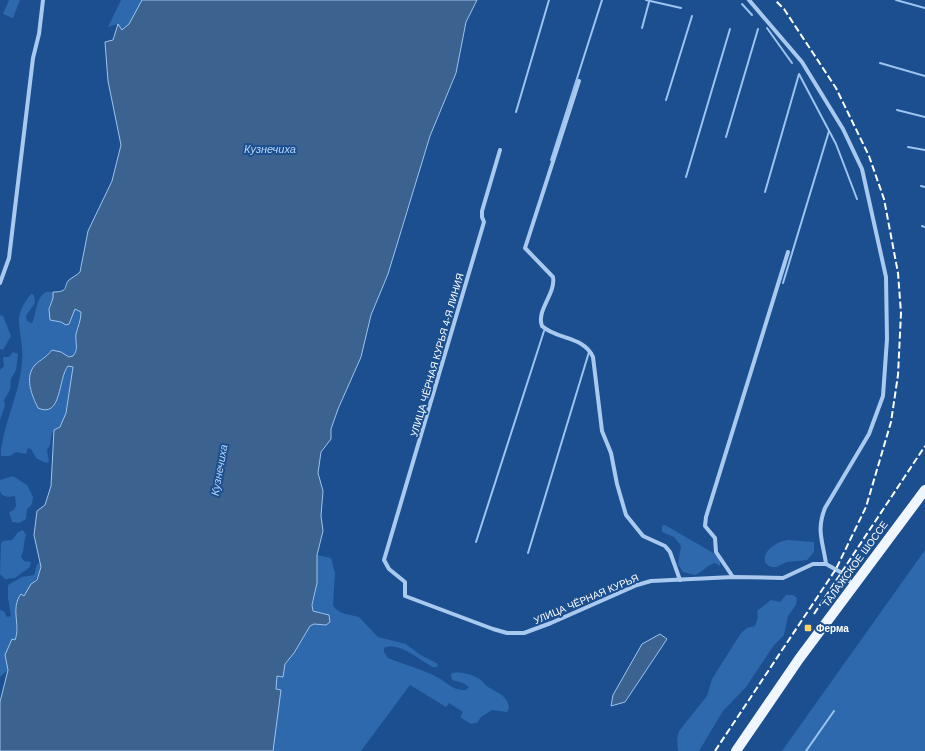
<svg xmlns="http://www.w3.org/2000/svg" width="925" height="751" viewBox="0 0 925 751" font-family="Arial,sans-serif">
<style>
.green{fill:#2e69ad}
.water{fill:#3c6290;stroke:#9cc4f0}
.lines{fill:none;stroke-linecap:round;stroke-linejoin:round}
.stream{stroke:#9cc4f0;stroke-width:2}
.minor{stroke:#a9c9ee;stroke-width:4}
.primary{stroke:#f0f6ff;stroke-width:10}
.rail{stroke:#fff;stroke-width:2;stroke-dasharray:7 3;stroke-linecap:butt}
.poi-dot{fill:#ffd166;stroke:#1b4f8f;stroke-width:1.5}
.labels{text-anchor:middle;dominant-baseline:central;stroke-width:4;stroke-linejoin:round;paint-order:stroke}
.street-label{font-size:10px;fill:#fff;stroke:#1b4f8f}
.poi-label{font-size:10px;font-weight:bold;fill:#fff;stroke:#1b4f8f;text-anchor:start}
.water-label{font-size:11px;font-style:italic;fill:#b5d3f5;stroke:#1b4f8f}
</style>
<rect width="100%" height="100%" fill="#1b4f8f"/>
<g class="green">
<path d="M9,0H20L13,18L3,14Z"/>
<path d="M121,0H142L132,20L125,29H120L118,24L108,27Z"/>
<path d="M46,292H53V298L49,306L50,320L64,323L71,318L75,309L81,312C81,319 77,351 73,356H66L64,353L52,350C49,353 47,358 43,360C41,362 38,363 35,365C25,378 31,396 38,408L48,410C60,405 60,377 68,366L73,367L65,416L60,427L52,433L50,445L47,450L49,462L46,463L36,458L31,449L28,448L26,454L16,452L10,456H1C0,438 15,401 19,382C21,372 23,359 22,348C20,322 13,317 31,294L34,295L35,303L26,316L27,321L32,323C37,314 35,298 46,292Z"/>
<path d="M0,315L3,316L11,336L3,350L0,349Z"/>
<path d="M13,352L18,354L16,370L11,379L10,390L4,400L5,406L0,420V370L4,366L3,357H9Z"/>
<path d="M13,476L27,485L33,497L32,504L27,509L26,519L19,523L12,522L9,512L14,510L16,506L15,496L8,497L2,495L0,491V480Z"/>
<path d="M665,525L715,554L720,560V566L715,563C708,564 703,572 695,575L683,572L678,564L681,546L674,537L662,532V526Z"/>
<path d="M23,530L26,535C23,542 25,550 21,557L24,561L31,562L30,567L15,578L5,579L0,574L1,543L3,541L12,540L18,532Z"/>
<path d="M788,540L814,542V552L807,560C801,561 794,561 787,562C779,565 775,571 766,564C760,552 777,541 788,540Z"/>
<path d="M925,550V751H782Z"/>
<path d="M317,555L331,558L335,573L333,606C341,615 348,614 359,617L378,637L406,644L419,654L438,664L437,667H433C420,661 400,641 384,648V652L388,658C403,664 418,668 433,675C445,680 451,691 466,690L469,687L463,683L452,680L451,674C459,670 474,675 481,680C483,682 485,685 488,687C497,693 508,695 509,708L507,712L492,710L481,717L477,723L471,724L460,717L463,712L449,703L446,707L410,685L361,751H273L281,690L276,689L277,676L283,677L285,664L294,653L310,626L314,624L326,625L330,622L325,613L315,612L312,608L316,590Z"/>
<path d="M41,563C41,578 30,584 24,597L21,595C10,609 21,625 15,640L12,639L5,655L8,670L0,677V610L4,611L7,617L11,616L8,598V585L22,577L34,575L37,564Z"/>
<path d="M786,595H793L797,598L796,605L788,616L784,635L774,645L746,687L723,711L699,751H678L677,739L679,731L707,696L712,679L741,633L747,628L755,626L758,617L757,611L771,600L780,602Z"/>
</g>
<g class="water">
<path d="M142,0H477L466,22L456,73L430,136L388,274L371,315L361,357L338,409L331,429V439L321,452L318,473L323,491L321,516L323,531L317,555V583L312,605L313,611L329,615L330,622L326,625L314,624L310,626L294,653L285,664L283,677L277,676L276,689L281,690L273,751H0V702L8,670L5,655L12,639L15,640C21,625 10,609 21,594L24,596L31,584L37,580L41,567L34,535L37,511L45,505L51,486L54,430L60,427L66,413L73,367L68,366C58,378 62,419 38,408C32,396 24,377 35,365C41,359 46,358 52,350L61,352L69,357L73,356C79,349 75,343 76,334C78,326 81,321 81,312L75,309L69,324L66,325L61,322L50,320L49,309L53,298V292C70,292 63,286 69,280C73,277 77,275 80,272L88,231L112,181L121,145L108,81L105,42L113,40L118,24L122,30L129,24Z"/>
<path d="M660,634L667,639L625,702L611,706L613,695L642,644Z"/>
</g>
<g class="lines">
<g class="stream">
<path d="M646,0L681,8"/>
<path d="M896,0L925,8"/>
<path d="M742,4L752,15"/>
<path d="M642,28L649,2"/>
<path d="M767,28L792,63"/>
<path d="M880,63L925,76"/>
<path d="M666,100L692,16"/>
<path d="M897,110L925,117"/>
<path d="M516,112L549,0"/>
<path d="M726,137L758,29"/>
<path d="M908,147L925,150"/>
<path d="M551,160L602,0"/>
<path d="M686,177L730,29"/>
<path d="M921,186L925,187"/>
<path d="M765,192L799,74L836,144L857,199"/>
<path d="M922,226L925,227"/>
<path d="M783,283L829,131"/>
<path d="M476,542L544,331"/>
<path d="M528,553L589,352"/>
<path d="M806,751L834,711"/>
</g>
<g class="minor">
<path d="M749,0L802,62L843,129L862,169L886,277L887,339L883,396L869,434L825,508C816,531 823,541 826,564"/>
<path d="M579,81L525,248L553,277C556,294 536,310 542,326C557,340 584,336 593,357L602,431L611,453L617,484L626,515L643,536L665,546L670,552L680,580"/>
<path d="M500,150L482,211V217L484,222L384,560L389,569L405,582V596L493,629L507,633H524L551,623L637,585L651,581L733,577L783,578L813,564H826L842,573L853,585"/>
<path d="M0,283L9,258L33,58L39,34L43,0"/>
<path d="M733,577L716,552L715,538L705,526L706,517L788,252"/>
</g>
<path class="primary" d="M736,751L799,659L925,490"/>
<g class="rail">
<path d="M814,614L925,446"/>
<path d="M715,751L836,569L866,507L891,422L898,375L901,313L898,273L884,199L869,156L836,88L784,9L775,0"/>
</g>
</g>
<rect class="poi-dot" x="804" y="624" width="8" height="8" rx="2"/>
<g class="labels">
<g class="street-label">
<text transform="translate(437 355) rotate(-74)">УЛИЦА ЧЁРНАЯ КУРЬЯ 4-Я ЛИНИЯ</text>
<text transform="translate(855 564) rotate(-54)">ТАЛАЖСКОЕ ШОССЕ</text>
<text transform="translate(586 599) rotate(-23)">УЛИЦА ЧЁРНАЯ КУРЬЯ</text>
</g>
<g class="poi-label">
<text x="816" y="628">Ферма</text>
</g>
<g class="water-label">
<text x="270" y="149">Кузнечиха</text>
<text transform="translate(219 470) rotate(-80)">Кузнечиха</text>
</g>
</g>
</svg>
